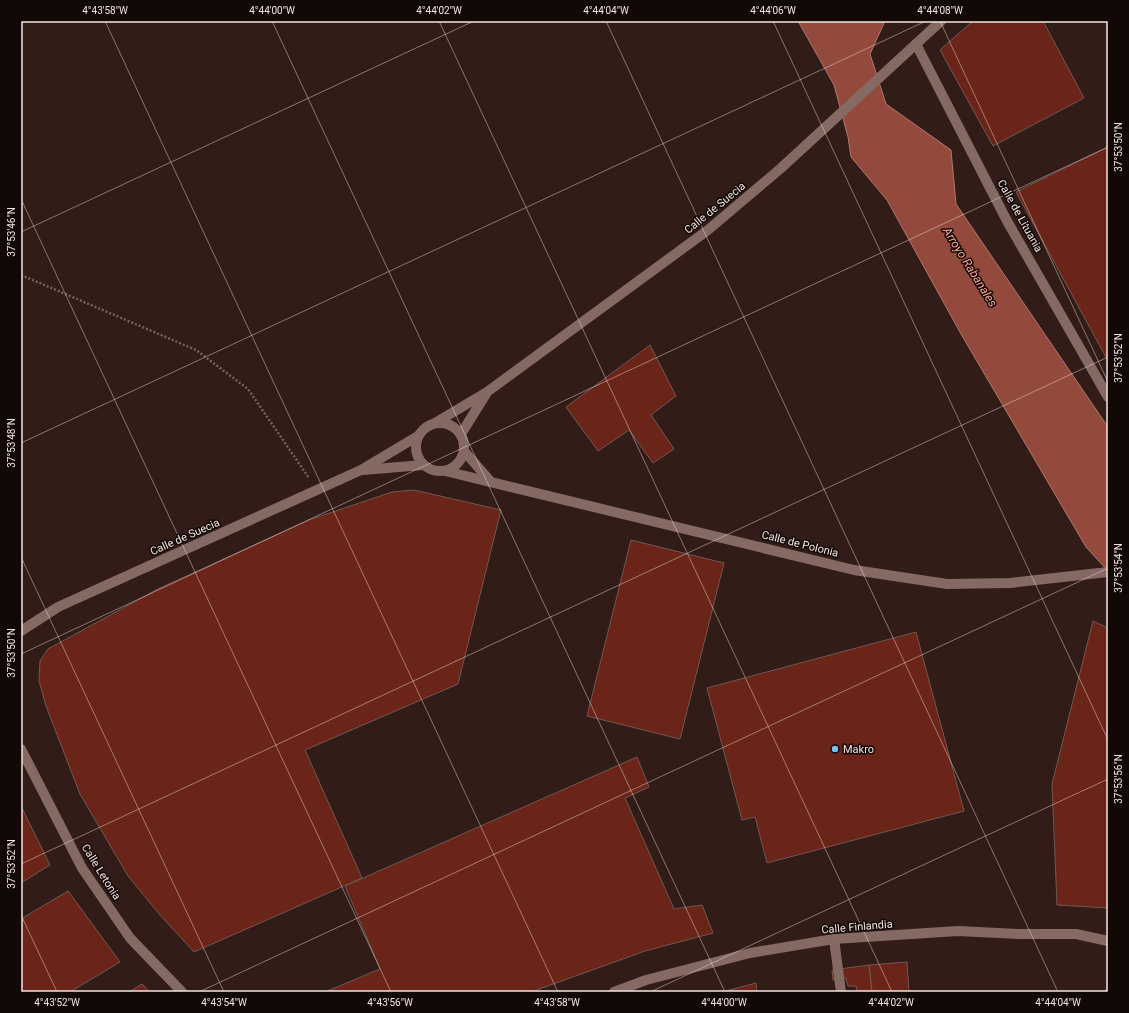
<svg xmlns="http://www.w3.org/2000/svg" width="1129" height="1013" viewBox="0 0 1129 1013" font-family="Roboto,sans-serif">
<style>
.water{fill:#93493b;stroke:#b0786d}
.building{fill:#6a2418;stroke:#725853}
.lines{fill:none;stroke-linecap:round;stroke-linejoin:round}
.path{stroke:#76635e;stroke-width:2.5;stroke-dasharray:2 2;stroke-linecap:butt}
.minor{stroke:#856a64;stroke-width:10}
.ticks{fill:none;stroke:#f4e4e1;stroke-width:1;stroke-opacity:0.45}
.poi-dot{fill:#76c0f7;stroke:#120907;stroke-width:1.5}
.labels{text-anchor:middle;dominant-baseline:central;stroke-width:3;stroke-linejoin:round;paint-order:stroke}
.street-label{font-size:11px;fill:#f4e4e1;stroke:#120907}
.poi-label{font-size:11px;fill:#f4e4e1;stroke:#120907;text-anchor:start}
.water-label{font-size:12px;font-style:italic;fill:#fca594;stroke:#120907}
.neatline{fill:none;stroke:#f4e4e1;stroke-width:1.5}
.ticks-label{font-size:10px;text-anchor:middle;fill:#f4e4e1}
</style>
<rect width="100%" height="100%" fill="#311c17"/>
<path class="water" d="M798,21H885L870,54L886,104L951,150L956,204L1108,427V571L1086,547L961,334L887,200L851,157L848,137L834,85Z"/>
<g class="building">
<path d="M973,21H1043L1084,98L993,146L940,50Z"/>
<path d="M1108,147V361L1016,192Z"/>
<path d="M650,345L676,396L651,415L674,449L653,463L629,430L598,451L566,407Z"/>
<path d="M414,490L501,510L458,684L305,750L362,878L194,952L160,915L128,876L80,794L46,706L39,681L40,661L48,649L158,589L309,520L392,492Z"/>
<path d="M631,540L724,563L680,739L587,716Z"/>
<path d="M1093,621L1108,628V908L1057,905L1052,784Z"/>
<path d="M916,632L964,811L767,863L755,817L742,820L707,688Z"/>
<path d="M637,757L649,787L625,798L674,909L702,905L713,933L645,951L531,992H325L380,969L345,886Z"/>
<path d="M21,806L50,865L21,883Z"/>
<path d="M68,891L120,962L70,992H21V919Z"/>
<path d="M907,962L909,992H872L869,965Z"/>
<path d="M869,965L872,992H857L856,986H848L846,978L833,980L832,970Z"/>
<path d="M756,983L757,992H722Z"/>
<path d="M142,984L150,992H129Z"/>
</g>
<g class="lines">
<path class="path" d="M21,275L196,350L248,389L309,478"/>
<g class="minor">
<path d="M916,44L1007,221L1108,397"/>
<circle cx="440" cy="447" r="24"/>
<path d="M435,423L487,392L708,230L780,169L941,21"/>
<path d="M461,434L486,394"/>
<path d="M464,451L491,482"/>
<path d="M363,470L423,465"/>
<path d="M445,471L854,570L947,584L1010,583L1108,572"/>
<path d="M21,631L58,607L361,470L418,436"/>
<path d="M21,749L82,868L130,938L182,992"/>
<path d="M834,939L841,992"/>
<path d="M614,992L646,980L750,953L834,939L958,931L1019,934H1076L1108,941"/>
</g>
</g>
<path class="ticks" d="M105,21L558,992M272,21L725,992M439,21L892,992M606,21L1058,992M773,21L1108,740M940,21L1108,382M1106,21L1108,24M21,22L23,21M21,199L391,992M21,232L474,21M21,443L926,21M21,557L224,992M21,654L1108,147M21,864L1108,357M21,915L57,992M199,992L1108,568M650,992L1108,779M1102,992L1108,989"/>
<circle class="poi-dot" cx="835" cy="749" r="4"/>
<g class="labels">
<g class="street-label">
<text transform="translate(715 208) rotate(-39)">Calle de Suecia</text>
<text transform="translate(1020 216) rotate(61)">Calle de Lituania</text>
<text transform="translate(185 537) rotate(-24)">Calle de Suecia</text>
<text transform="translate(800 544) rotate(14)">Calle de Polonia</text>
<text transform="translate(101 872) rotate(58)">Calle Letonia</text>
<text transform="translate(857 927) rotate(-5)">Calle Finlandia</text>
</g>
<g class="poi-label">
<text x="843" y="749">Makro</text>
</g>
<g class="water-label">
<text transform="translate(970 267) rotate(58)">Arroyo Rabanales</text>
</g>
</g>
<rect width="1129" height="1013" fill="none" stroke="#120907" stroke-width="44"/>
<rect x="22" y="22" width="1085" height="969" class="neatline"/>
<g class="ticks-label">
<text x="105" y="14">4°43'58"W</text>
<text x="272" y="14">4°44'00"W</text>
<text x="439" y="14">4°44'02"W</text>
<text x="606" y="14">4°44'04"W</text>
<text x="773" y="14">4°44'06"W</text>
<text x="940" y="14">4°44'08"W</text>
<text transform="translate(1118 147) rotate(-90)" y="4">37°53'50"N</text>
<text transform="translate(11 232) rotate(-90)" y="4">37°53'46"N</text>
<text transform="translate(1118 358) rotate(-90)" y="4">37°53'52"N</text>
<text transform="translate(11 443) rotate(-90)" y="4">37°53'48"N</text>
<text transform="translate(1118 568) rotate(-90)" y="4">37°53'54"N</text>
<text transform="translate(11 653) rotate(-90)" y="4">37°53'50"N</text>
<text transform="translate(1118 779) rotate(-90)" y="4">37°53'56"N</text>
<text transform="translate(11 864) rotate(-90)" y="4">37°53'52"N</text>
<text x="57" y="1006">4°43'52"W</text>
<text x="224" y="1006">4°43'54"W</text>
<text x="390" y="1006">4°43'56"W</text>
<text x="557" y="1006">4°43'58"W</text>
<text x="724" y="1006">4°44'00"W</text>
<text x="891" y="1006">4°44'02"W</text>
<text x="1058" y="1006">4°44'04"W</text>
</g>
</svg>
